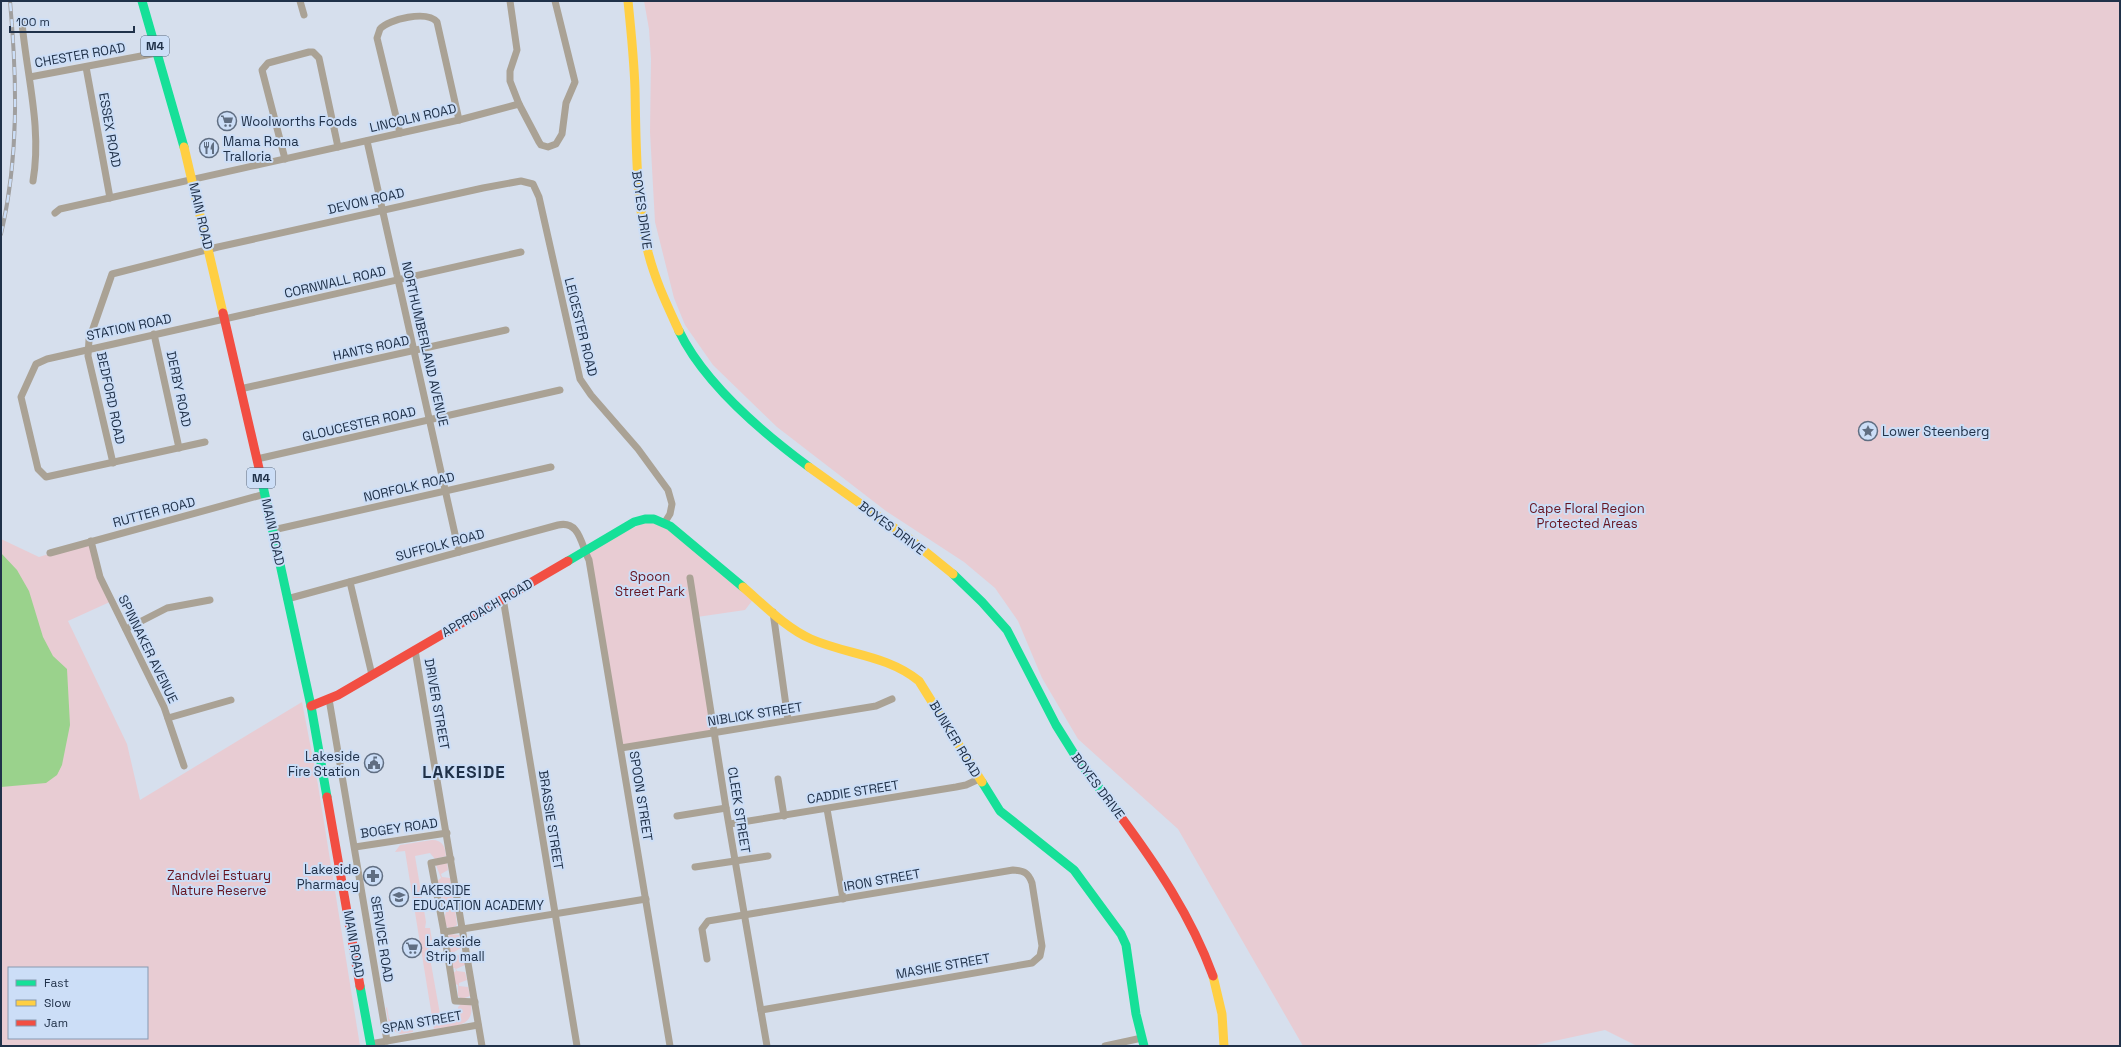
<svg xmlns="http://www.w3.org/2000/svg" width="2121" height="1047" viewBox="0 0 2121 1047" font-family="'Space Grotesk',sans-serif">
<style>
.green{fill:#e8ccd3;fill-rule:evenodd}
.water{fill:#9ad28c}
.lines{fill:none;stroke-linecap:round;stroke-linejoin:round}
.street{stroke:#aaa295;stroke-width:7}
.fast{stroke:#16e098;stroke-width:9}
.slow{stroke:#ffcf43;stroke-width:9}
.jam{stroke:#f24e42;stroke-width:9}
.rail-casing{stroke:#a09f9f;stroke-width:4}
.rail{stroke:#ccdef7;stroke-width:2.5;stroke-dasharray:8;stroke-linecap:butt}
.labels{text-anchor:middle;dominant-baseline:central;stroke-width:4;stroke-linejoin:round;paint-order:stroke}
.shield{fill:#ccdef7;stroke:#54657d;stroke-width:1}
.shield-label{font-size:12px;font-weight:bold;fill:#203149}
.street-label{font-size:13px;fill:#203149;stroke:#ccdef7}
.poi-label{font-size:13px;fill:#203149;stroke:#ccdef7;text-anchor:start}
.park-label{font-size:13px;fill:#661420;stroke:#ccdef7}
.district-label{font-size:17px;font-weight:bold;letter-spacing:1px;fill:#203149;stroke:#ccdef7}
</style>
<rect width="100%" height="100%" fill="#d6dfed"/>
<g class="green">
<path d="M644,1H2120V1046H1637L1605,1030L1531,1046H1303L1178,829L1078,739L1042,678L1018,621L995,588L964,562L886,511L777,427L713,365L685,325L674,298L655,222L650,132L651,59L649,29Z"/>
<path d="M654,518L755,597L745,610L697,617L715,732L621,748L584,551Z"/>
<path d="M1,539L39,557L91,541L112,601L68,621L127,744L140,800L302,702L318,785L360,1046H1ZM9,968H147V1038H9Z"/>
<path d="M432,840C443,840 445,847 446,856L435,859L430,853L415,856L426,922L425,928H430L432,940L427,941L440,1014L453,1012V1015L459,1014L458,1007L461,1004H471C475,1028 452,1026 434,1029L405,851L395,852L400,845Z"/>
<path d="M447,861L448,870L441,874L442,877L450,878L451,886L443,889L444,893L452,894L454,904L446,907L447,910H455L457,925L450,929L444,925C443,919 447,913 446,907L441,906L440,896L444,894L443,891L439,890L437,881L441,878L436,865Z"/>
<path d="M450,934L459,935L461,948L454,952V955H463L465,965L456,969L457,971L465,972L467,980L459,983V986L468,987L470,996L462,999L458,996V985L455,984L453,973L456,971L455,968H453L450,958L453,955V952H450L447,937Z"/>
<path d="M387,1007L389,1019L399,1025L413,1022V1032L400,1034L390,1029L386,1008Z"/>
</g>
<path class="water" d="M1,553L17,570L29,591L43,637L53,656L67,669L70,725L62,765L57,775L46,783L1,787Z"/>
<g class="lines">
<g class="street">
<path d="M300,1L304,15"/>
<path d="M510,1L517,50L510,71V81L519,104L539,142L541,145L548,147L556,144L562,134L566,103L575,82L555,1"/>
<path d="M22,23C27,77 42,128 33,181"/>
<path d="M86,67L110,198"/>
<path d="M30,77L157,53"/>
<path d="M400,133L377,38L380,29C389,19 427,10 437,22L459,120"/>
<path d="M367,141L459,552"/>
<path d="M285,159L262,70L268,63L309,52H313L319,58L338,147"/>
<path d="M55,213L60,209L459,120L519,104"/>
<path d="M154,334L179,448"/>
<path d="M240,389L506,330"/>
<path d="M205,442L46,477L38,469L21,397L36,364L47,359L521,252"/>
<path d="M257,459L560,390"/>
<path d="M113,463L88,356L89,340L112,274L218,247L483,188L521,181L533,184L539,197L580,379L591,395L638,449L668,490L672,504L670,514L665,522"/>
<path d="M273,530L551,467"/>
<path d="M91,541L100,577L164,707L184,766"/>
<path d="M50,553L265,494"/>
<path d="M690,578L726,808L767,1046"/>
<path d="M350,582L372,675"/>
<path d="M503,598L577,1046"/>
<path d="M287,599L558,525C580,520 581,545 589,560L670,1046"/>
<path d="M773,612L788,720"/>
<path d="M126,629L167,608L210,600"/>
<path d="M415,650L482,1046"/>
<path d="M329,699L387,1041"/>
<path d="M168,718L231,700"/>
<path d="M621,748L876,706L892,699"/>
<path d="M323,773L342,769"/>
<path d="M778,779L784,816"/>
<path d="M827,809L843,899"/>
<path d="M677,816L726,808"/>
<path d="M730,824L956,787L966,785L979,779"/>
<path d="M355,847L447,833"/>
<path d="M695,867L768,856"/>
<path d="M444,932L431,863L451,859"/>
<path d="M707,959L702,929L708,921L1013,870C1024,871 1028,872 1032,883L1042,946L1040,956L1032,963L761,1010"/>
<path d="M475,1002L455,1001L444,932L646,899"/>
<path d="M370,1044L478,1025"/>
<path d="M1105,1046L1142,1038"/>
</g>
<g class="fast">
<path d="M142,1L184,147"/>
<path d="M679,331C704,383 763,433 809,467"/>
<path d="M261,477L311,706L327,797"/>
<path d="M568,561L634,522L645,519H654L670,526L743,587"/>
<path d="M953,574L982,602L1007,630L1056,725L1076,757L1118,813"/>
<path d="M982,782L1000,811L1074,870L1121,934L1126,945L1136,1014L1144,1046"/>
<path d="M360,986L371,1046"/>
</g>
<g class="slow">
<path d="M628,1C631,30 634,59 635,89C636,143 636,198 648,252C655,280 667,305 679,331"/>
<path d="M184,147L223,313"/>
<path d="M809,467L911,540L953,574"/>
<path d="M743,587C764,605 786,628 811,639C848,655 887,655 919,681L982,782"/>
<path d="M1213,976L1222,1014L1224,1046"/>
</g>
<g class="jam">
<path d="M223,313L261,477"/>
<path d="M311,706L338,695L568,561"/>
<path d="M327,797L360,986"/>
<path d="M1118,813C1156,864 1191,916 1213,976"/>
</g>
<defs>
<path id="rail" d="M1,234C19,157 17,79 10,1"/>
</defs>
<use href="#rail" class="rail-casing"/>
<use href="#rail" class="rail"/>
</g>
<defs>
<symbol id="supermarket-ring" viewBox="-11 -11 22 22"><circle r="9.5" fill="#ccdef7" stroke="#606e82" stroke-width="1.5"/><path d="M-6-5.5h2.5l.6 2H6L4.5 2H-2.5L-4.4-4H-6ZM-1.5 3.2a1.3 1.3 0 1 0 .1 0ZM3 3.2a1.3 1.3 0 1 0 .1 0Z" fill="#606e82"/></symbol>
<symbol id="restaurant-ring" viewBox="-11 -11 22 22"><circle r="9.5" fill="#ccdef7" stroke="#606e82" stroke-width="1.5"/><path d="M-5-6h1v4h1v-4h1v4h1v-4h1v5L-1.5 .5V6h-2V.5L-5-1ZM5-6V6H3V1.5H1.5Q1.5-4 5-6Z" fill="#606e82"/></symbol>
<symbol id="sight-ring" viewBox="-11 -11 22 22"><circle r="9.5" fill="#ccdef7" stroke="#606e82" stroke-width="1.5"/><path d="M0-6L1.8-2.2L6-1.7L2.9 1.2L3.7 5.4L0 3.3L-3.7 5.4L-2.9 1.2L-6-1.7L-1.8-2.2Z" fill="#606e82"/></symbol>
<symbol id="civic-ring" viewBox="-11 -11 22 22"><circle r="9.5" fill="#ccdef7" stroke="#606e82" stroke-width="1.5"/><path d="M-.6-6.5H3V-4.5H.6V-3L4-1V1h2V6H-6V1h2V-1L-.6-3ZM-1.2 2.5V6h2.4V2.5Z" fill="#606e82"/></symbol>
<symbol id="pharmacy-ring" viewBox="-11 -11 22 22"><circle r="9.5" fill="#ccdef7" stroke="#606e82" stroke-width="1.5"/><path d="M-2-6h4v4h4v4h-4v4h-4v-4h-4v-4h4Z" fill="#606e82"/></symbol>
<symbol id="school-ring" viewBox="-11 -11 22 22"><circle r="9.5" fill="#ccdef7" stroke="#606e82" stroke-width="1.5"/><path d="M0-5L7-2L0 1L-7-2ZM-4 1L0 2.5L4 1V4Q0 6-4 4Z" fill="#606e82"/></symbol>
</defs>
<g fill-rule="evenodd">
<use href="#supermarket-ring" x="216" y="110" width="22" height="22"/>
<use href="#restaurant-ring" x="198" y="137" width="22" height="22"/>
<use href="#sight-ring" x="1857" y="420" width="22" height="22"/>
<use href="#civic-ring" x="363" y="752" width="22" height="22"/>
<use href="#pharmacy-ring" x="362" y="865" width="22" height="22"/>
<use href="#school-ring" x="388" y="886" width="22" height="22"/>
<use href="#supermarket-ring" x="401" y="937" width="22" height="22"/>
</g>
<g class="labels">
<g class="shield">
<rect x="141" y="36" width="28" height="20" rx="3"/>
<rect x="247" y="468" width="28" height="20" rx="3"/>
</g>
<g class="shield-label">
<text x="155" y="46">M4</text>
<text x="261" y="478">M4</text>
</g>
<g class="street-label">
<text transform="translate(80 55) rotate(-10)">CHESTER ROAD</text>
<text transform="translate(413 118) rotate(-13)">LINCOLN ROAD</text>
<text transform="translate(110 130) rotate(80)">ESSEX ROAD</text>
<text transform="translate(366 201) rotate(-13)">DEVON ROAD</text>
<text transform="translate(642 210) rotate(82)">BOYES DRIVE</text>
<text transform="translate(201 216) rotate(77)">MAIN ROAD</text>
<text transform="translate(335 282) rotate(-13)">CORNWALL ROAD</text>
<text transform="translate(129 327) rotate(-12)">STATION ROAD</text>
<text transform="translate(581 327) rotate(76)">LEICESTER ROAD</text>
<text transform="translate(425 344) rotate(77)">NORTHUMBERLAND AVENUE</text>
<text transform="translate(371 348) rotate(-12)">HANTS ROAD</text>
<text transform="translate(179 389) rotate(78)">DERBY ROAD</text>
<text transform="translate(111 398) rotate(78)">BEDFORD ROAD</text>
<text transform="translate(359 424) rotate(-13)">GLOUCESTER ROAD</text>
<text transform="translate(409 487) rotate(-13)">NORFOLK ROAD</text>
<text transform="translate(154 512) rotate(-15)">RUTTER ROAD</text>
<text transform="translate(892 528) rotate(37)">BOYES DRIVE</text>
<text transform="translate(273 532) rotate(78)">MAIN ROAD</text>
<text transform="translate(440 545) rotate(-15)">SUFFOLK ROAD</text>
<text transform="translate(487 608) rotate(-30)">APPROACH ROAD</text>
<text transform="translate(148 649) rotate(64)">SPINNAKER AVENUE</text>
<text transform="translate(437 704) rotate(80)">DRIVER STREET</text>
<text transform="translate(755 714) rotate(-9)">NIBLICK STREET</text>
<text transform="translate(955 739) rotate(59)">BUNKER ROAD</text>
<text transform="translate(1098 786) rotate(53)">BOYES DRIVE</text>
<text transform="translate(853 792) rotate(-9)">CADDIE STREET</text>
<text transform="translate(641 796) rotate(81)">SPOON STREET</text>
<text transform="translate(739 810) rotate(81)">CLEEK STREET</text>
<text transform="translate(551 820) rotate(81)">BRASSIE STREET</text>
<text transform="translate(399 828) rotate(-8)">BOGEY ROAD</text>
<text transform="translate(882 880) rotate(-10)">IRON STREET</text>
<text transform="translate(382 939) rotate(81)">SERVICE ROAD</text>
<text transform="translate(354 944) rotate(80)">MAIN ROAD</text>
<text transform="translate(943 966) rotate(-10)">MASHIE STREET</text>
<text transform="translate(422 1022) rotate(-10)">SPAN STREET</text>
</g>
<g class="poi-label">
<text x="241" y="121">Woolworths Foods</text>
<text x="223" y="141">Mama Roma<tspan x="223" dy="15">Tralloria</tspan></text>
<text x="1882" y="431">Lower Steenberg</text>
<text x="360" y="756" text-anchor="end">Lakeside<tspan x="360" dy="15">Fire Station</tspan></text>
<text x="359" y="869" text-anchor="end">Lakeside<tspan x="359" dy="15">Pharmacy</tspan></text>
<text x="413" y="890">LAKESIDE<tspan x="413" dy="15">EDUCATION ACADEMY</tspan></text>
<text x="426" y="941">Lakeside<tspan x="426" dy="15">Strip mall</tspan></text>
</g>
<g class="park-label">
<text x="1587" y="508">Cape Floral Region<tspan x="1587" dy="15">Protected Areas</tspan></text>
<text x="650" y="576">Spoon<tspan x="650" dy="15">Street Park</tspan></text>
<text x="219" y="875">Zandvlei Estuary<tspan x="219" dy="15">Nature Reserve</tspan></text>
</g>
<g class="district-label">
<text x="464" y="772">LAKESIDE</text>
</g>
</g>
<rect width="2121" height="1047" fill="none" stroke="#203149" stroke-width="4"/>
<rect x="8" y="967" width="140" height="72" fill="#ccdef7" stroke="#8799b1"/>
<rect x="16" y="980" width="20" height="6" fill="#16e098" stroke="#8799b1"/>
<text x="44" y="987" font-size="12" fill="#203149">Fast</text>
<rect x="16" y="1000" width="20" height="6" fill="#ffcf43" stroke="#8799b1"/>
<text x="44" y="1007" font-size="12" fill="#203149">Slow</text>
<rect x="16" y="1020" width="20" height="6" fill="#f24e42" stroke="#8799b1"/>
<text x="44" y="1027" font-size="12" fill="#203149">Jam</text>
<path d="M10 26v6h124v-6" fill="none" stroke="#203149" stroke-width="2"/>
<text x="16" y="26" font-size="12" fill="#203149" stroke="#ccdef7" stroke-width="3" paint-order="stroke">100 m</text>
</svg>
